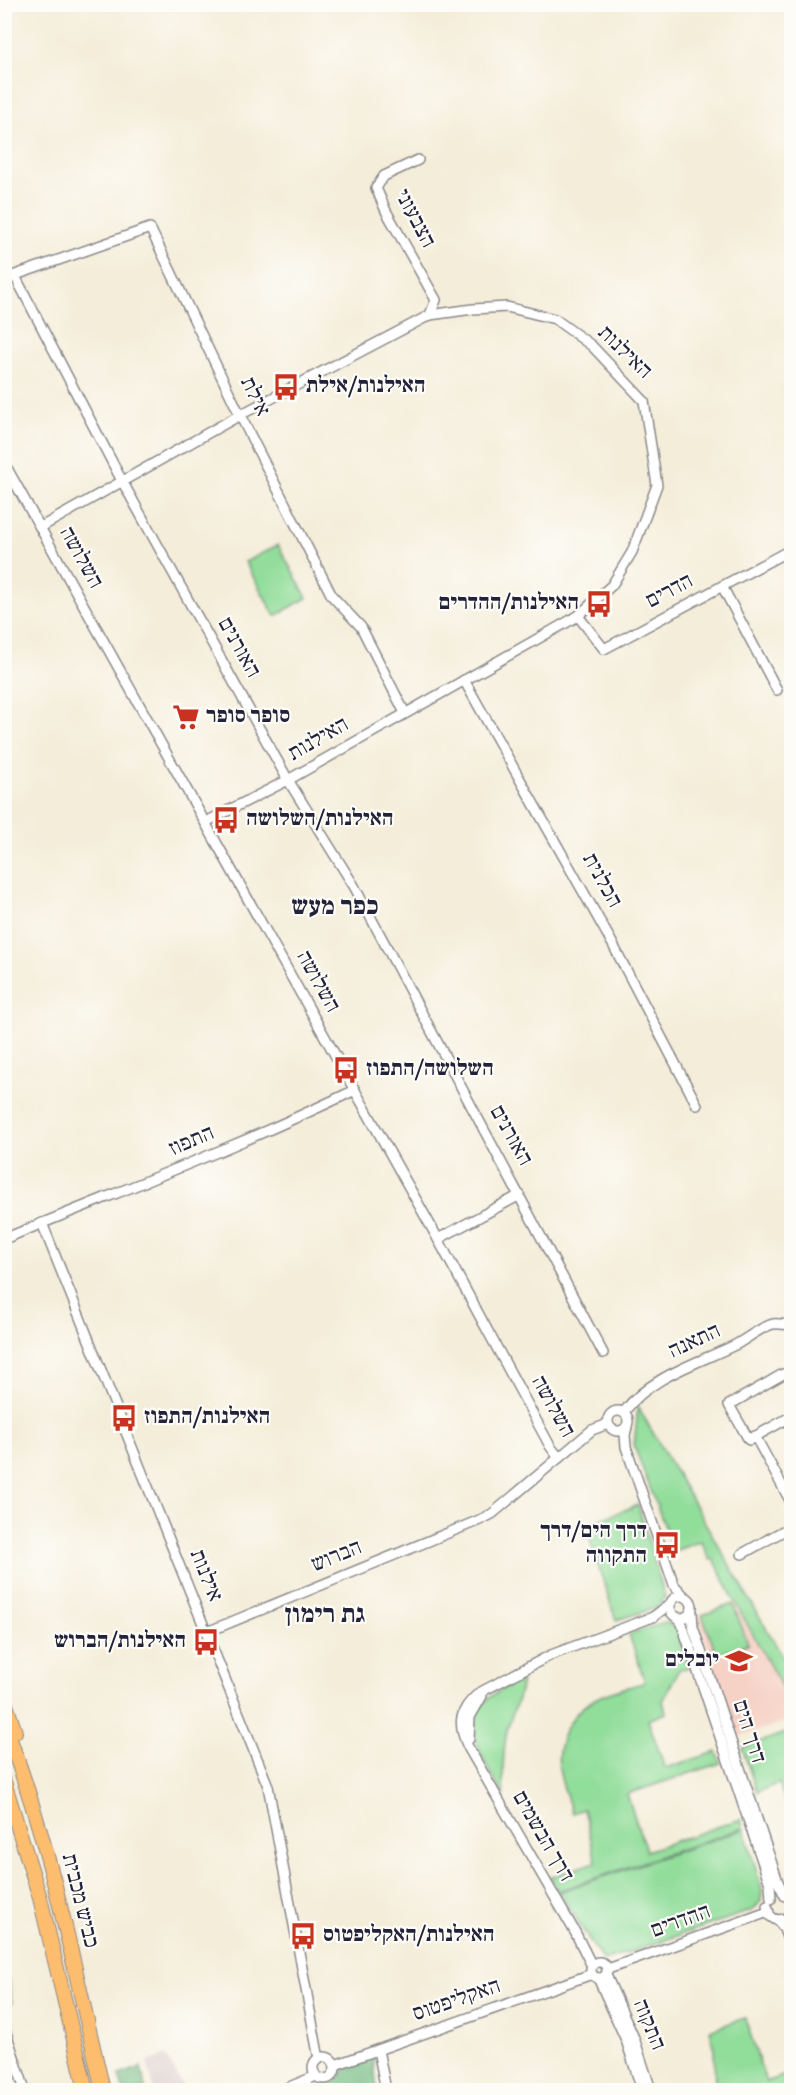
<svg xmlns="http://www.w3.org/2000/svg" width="796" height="2095" viewBox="0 0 796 2095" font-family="'Sorts Mill Goudy','Frank Ruhl Libre',serif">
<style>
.built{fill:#f6d1c5}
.industrial{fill:#d1bfbf}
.green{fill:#91dd9a;stroke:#5a806a;stroke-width:1.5}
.forest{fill:#74bc82;stroke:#4b6f5e;stroke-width:1.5}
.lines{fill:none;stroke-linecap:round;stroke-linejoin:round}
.minor-casing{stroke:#8b888a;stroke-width:12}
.highway-casing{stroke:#8b888a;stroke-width:16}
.minor{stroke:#fff;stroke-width:9}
.highway{stroke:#fcbd6e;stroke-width:14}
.labels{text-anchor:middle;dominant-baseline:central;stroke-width:4.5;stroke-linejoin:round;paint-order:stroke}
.street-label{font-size:22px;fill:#22223b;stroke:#fdfcf7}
.poi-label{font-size:22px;font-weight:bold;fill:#22223b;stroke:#fdfcf7;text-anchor:start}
.quarter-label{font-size:26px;font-weight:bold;fill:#22223b;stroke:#fdfcf7}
</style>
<rect width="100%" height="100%" fill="#fdfcf7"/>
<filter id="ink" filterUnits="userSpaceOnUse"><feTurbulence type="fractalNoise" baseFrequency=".0167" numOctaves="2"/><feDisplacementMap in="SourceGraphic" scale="12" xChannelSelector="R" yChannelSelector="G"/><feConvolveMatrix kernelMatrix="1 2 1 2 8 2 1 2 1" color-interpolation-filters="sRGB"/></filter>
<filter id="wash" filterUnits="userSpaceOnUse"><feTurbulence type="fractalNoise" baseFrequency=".008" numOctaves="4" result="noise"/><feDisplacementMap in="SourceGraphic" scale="24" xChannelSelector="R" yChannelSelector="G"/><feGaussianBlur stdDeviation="1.35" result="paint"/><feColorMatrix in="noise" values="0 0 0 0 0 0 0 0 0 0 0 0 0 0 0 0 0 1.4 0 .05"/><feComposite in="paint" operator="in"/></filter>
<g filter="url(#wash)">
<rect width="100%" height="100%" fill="#f4edd9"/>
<path class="built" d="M734,1603L791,1705V1720L737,1737L698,1617Z"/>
<path class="industrial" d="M166,2056L185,2090H154L147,2062Z"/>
<g class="green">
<path d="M278,545L307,598L275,616L245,562Z"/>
<path d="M638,1407L791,1671V1704L735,1602L714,1559L710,1560L701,1541L674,1551L634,1446Z"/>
<path d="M638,1505L665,1597L656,1608L616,1620L585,1525Z"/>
<path d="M733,1604L748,1644L717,1655L702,1615Z"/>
<path d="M665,1622L677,1628L688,1667L678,1671L663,1701L666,1713L648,1720L665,1768L717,1752L721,1763L627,1794L646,1851L741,1819L743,1828L558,1891L550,1877L596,1862L584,1809L572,1813C568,1800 562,1786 560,1773C553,1742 572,1708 601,1696C615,1690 631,1687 645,1682L629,1634Z"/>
<path d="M521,1680C523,1692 510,1717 507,1730C503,1752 502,1774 504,1797C489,1769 456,1727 488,1699C497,1691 510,1686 521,1680Z"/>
<path d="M791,1731L792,1732L791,1818L779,1783L757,1792L742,1748Z"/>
<path d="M744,1829L762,1889L761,1901L753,1910L603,1961L559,1892Z"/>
<path d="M4,1959H5L12,2003L5,1996Z"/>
<path d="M745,2018L766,2082L791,2073V2090H715L714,2047L710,2030Z"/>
</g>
<g class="forest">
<path d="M373,2056L377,2090H299L310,2086H323L337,2081L348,2065Z"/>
<path d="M141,2067L146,2090H123L119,2075Z"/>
</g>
</g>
<g filter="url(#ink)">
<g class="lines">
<defs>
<g id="minor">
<path d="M418,160L384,176L376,188L386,211L436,300L430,315"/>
<path d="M15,276L122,481L288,780L354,886L603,1353"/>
<path d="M4,279L150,228L240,415L332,596L361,627L405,713"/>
<path d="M4,463L438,1239L550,1446L559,1458"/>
<path d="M41,527L240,415L430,315L473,309L507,307L555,319L592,346L644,401L657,485L632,552L612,585L578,616L288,780L206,822"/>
<path d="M722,586L777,690"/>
<path d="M578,616L604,649L792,549"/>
<path d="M464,680L611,941L697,1105"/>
<path d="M42,1223L268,1786L319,2059"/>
<path d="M4,1239C122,1190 240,1146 355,1090"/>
<path d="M438,1239L520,1195"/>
<path d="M792,1375L783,1374L729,1405L749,1440L792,1416"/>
<circle cx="618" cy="1421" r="10"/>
<path d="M624,1412C650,1376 699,1363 737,1344C748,1338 761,1327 773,1324C778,1323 786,1325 792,1325"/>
<path d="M627,1427L625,1435L626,1447L674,1585L684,1596"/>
<path d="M755,1436L792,1504"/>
<path d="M742,1554L792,1526"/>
<circle cx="681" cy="1607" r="11"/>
<path d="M692,1612L693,1627L778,1882L785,1896"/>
<path d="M680,1619L770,1884L771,1899"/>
<path d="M207,1632L482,1519L492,1514L592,1430L608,1424"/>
<path d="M469,1739L470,1717L482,1696"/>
<path d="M767,1906L770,1916L776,1920L786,1919L792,1912"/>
<path d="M778,1920L784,1929L792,1950"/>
<circle cx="599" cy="1970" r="8"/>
<path d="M592,1966L575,1932L468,1747C457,1724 459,1710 479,1693L551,1655L653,1617L670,1604"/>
<path d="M608,1969L768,1912"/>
<path d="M606,1975L634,2038L651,2090"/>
<path d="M598,1978L626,2040L642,2090"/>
<path d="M4,2027L25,2090"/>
<path d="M378,2050L386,2090"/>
<circle cx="324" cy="2068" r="11"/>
<path d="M335,2065L592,1974"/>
<path d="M282,2090L316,2076"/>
</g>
<g id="highway">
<path d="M4,1699L15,1732"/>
<path d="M4,1724C50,1841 74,1968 103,2090"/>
<path d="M4,1782L40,1898L86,2090"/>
</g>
</defs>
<use href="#minor" class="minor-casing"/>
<use href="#highway" class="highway-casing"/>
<use href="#minor" class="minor"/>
<use href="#highway" class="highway"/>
</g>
</g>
<defs>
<symbol id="bus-bare" viewBox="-9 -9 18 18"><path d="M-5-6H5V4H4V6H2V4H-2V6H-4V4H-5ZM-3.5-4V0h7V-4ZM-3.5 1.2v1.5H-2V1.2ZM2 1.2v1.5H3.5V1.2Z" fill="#c8321e" stroke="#fdfcf7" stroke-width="2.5" paint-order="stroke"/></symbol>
<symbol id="supermarket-bare" viewBox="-9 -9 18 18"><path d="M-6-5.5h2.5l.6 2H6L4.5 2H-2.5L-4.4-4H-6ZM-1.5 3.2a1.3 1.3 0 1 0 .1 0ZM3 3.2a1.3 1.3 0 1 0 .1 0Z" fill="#c8321e" stroke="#fdfcf7" stroke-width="2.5" paint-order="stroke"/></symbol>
<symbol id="school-bare" viewBox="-9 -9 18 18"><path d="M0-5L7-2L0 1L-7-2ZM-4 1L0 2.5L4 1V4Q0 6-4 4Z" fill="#c8321e" stroke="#fdfcf7" stroke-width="2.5" paint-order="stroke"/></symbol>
</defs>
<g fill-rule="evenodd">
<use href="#bus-bare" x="267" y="368" width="38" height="38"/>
<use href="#bus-bare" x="580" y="585" width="38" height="38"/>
<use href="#supermarket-bare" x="167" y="698" width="38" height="38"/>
<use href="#bus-bare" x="207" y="801" width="38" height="38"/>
<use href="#bus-bare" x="327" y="1051" width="38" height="38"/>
<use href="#bus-bare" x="105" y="1399" width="38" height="38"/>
<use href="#bus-bare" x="648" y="1526" width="38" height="38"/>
<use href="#bus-bare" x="187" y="1623" width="38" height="38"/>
<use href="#school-bare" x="720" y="1642" width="38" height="38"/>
<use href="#bus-bare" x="284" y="1917" width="38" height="38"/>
</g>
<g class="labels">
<g class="street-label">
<text transform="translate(414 219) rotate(62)">הצבעוני</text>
<text transform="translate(624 353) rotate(44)">האילנות</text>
<text transform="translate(254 397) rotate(64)">אילת</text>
<text transform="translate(80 558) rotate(61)">השלושה</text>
<text transform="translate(670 592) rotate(-28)">הדרים</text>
<text transform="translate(238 648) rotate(61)">האורנים</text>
<text transform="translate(319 740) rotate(-30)">האילנות</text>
<text transform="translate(601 881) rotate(61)">הכלנית</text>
<text transform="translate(317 982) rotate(61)">השלושה</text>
<text transform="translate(510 1136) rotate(61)">האורנים</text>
<text transform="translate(192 1142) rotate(-23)">התפוז</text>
<text transform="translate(695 1342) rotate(-25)">התאנה</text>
<text transform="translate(552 1407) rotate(61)">השלושה</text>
<text transform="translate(337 1557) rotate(-22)">הברוש</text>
<text transform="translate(205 1576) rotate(68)">אילנות</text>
<text transform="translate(748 1732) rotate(72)">דרך הים</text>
<text transform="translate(542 1837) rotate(60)">דרך הבשמים</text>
<text transform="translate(79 1901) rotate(76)">כביש מכבית</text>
<text transform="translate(681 1922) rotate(-20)">ההדרים</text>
<text transform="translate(457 2001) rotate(-19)">האקליפטוס</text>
<text transform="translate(648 2025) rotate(68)">התקוה</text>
</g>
<g class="poi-label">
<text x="306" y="387">האילנות/אילת</text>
<text x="579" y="604" text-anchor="end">האילנות/ההדרים</text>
<text x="206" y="717">סופר סופר</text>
<text x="246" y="820">האילנות/השלושה</text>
<text x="366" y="1070">השלושה/התפוז</text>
<text x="144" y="1418">האילנות/התפוז</text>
<text x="647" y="1532" text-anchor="end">דרך הים/דרך<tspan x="647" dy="25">התקווה</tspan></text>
<text x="186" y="1642" text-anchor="end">האילנות/הברוש</text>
<text x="719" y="1661" text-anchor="end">יובלים</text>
<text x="323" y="1936">האילנות/האקליפטוס</text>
</g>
<g class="quarter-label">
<text x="335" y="907">כפר מעש</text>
<text x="325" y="1615">גת רימון</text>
</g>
</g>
<rect width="796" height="2095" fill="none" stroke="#fdfcf7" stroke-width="24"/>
</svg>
